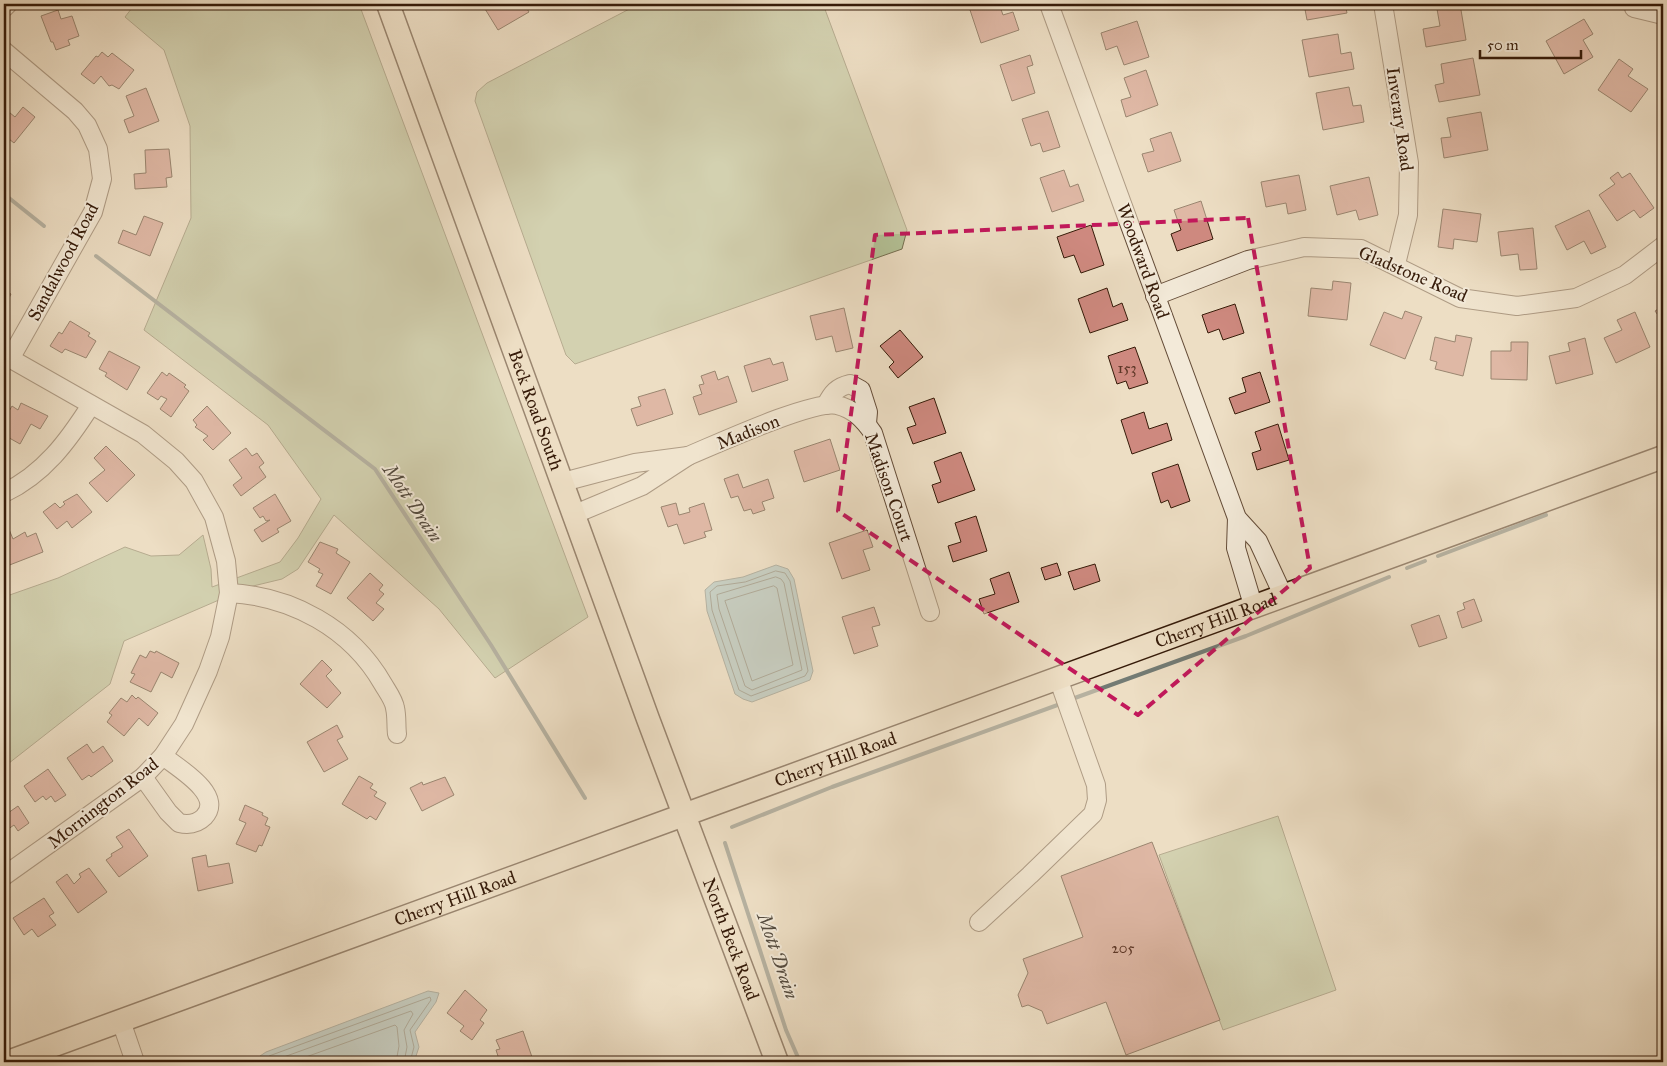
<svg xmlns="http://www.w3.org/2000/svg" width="1667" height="1066" viewBox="0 0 1667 1066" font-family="'IM FELL Great Primer',serif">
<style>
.green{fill:#b4c297;stroke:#756e50}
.water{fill:#9bbbbc;stroke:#737b74}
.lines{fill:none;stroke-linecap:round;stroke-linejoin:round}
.shore{stroke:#686b62;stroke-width:1}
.stream{stroke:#737b74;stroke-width:4}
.building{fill:#ce897f;stroke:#361b09}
.minor-casing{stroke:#644c38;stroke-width:20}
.major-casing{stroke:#361b09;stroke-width:25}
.minor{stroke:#f3ead9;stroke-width:18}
.major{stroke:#eddec4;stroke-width:22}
.marked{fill:none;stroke:#c2185b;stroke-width:4;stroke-dasharray:10 6;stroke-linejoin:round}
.labels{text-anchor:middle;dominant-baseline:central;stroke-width:4;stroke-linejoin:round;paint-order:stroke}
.number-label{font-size:15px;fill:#5c3626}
.street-label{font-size:18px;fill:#361b09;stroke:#f3ead9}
.water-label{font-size:19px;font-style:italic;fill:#544b3f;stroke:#f3ead9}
</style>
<rect width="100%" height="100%" fill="#eddec4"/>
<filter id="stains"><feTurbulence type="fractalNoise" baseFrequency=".004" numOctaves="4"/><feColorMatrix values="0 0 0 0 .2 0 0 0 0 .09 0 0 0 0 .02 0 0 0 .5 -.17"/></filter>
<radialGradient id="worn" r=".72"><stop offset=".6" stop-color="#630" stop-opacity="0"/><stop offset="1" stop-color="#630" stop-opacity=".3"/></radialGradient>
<g class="green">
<path d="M135,4H359L588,617L495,678L439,609L334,515L298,569L282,579L249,587L124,641L110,684L4,767V597L58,578L125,547L151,556L179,555L203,535L211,569L212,587L280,562L298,538L321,499L268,425L144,330L191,218L190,126L164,50L125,17Z"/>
<path d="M639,4H823L907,230L902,249L575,364L566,355L475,101L477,92L487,83Z"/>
<path d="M1278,816L1336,990L1223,1030L1159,855Z"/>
</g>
<g class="water">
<path d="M776,565L788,569L794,579L813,671L810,680L752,702L743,699L735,694L707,611L705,590L714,582L743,577Z"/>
<path d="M428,991L439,993L436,1002L415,1032L419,1047L414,1062H258L260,1056L266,1052Z"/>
</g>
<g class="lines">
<g class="shore">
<path d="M776,571L785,573L790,581L808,671L805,676L751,696L739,690L712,610L710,592L717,586L745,582Z"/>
<path d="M776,577L781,579L784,583L802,670L752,690L745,686L719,609L717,595Z"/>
<path d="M774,586L777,588L793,665L752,681L725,601Z"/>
<path d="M263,1062L269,1056L430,997L431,1000L410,1030L414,1047L410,1062"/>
<path d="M270,1062L411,1011L413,1014L404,1030L407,1047L404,1062"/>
<path d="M292,1062L395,1025L397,1027L399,1046L396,1062"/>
</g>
<g class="stream">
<path d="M4,194L44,226"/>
<path d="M96,256L375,469L491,645L585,798"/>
<path d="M1438,556L1546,515"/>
<path d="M1407,568L1425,561"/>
<path d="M1072,699L1246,636L1389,577"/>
<path d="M732,827L832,787L1063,703"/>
<path d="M725,843L786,1030L800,1062"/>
</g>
</g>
<g class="building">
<path d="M482,4H524L529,12L498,30Z"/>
<path d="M968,4H999L1003,15L1013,12L1019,30L981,43Z"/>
<path d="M1304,4H1345L1347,13L1307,20Z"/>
<path d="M1460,4L1466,40L1426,47L1423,29L1440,26L1437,9Z"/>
<path d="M58,10L61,19L72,16L79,36L68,40L70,45L56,50L53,42H51L41,16Z"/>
<path d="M1584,19L1593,34L1583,40L1593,57L1564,74L1546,41Z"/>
<path d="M1137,21L1149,57L1124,65L1117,46L1106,50L1101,33Z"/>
<path d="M1338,34L1341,54L1351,52L1354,69L1309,77L1302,40Z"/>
<path d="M102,52L108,57L112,53L134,70L119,89L112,85L109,86L101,76L94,84L81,74L96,56L98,57Z"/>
<path d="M1030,55L1033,65L1027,67L1035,93L1012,101L1000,65Z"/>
<path d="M1473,58L1480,95L1439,102L1435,85L1444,83L1441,64Z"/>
<path d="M1619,59L1633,69L1628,76L1648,89L1631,112L1598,90Z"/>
<path d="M1146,70L1158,105L1126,117L1121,100L1131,97L1124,78Z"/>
<path d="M1349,87L1353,106L1361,105L1364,122L1323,130L1316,93Z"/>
<path d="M146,88L159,121L129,133L124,120L134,116L126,96Z"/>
<path d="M23,107L35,117L14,143L4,135V108L15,117Z"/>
<path d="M1048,111L1060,147L1043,152L1040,143L1031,146L1022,119Z"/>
<path d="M1481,112L1488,150L1444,158L1441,138L1451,137L1447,118Z"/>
<path d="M1171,132L1181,161L1148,172L1142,154L1154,151L1150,139Z"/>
<path d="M169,149L172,177L166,178L167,187L135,189L134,174L146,173L145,150Z"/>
<path d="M1064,170L1070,187L1078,184L1084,201L1052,212L1040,178Z"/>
<path d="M1618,172L1622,178L1630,173L1654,208L1640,218L1634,210L1617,221L1599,195L1615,184L1610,178Z"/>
<path d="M1299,175L1306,210L1288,214L1286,203L1266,207L1261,182Z"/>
<path d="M1369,177L1378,215L1359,220L1356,210L1337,215L1330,186Z"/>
<path d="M1201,201L1213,239L1177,251L1171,234L1181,230L1174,210Z"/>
<path d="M1443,209L1481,214L1477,242L1454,239L1453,249L1438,247Z"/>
<path d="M1589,210L1606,247L1591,254L1584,241L1567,250L1555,226Z"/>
<path d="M144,216L163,223L150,256L118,243L123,230L136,235Z"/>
<path d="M1091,225L1104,265L1081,273L1074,255L1064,258L1057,237Z"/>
<path d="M1533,228L1537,269L1520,270L1518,254L1501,256L1498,232Z"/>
<path d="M1333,281L1351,283L1347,320L1308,316L1311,288L1332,290Z"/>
<path d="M1107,288L1113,307L1122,303L1128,320L1090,333L1078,299Z"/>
<path d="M4,290L11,294L4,308Z"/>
<path d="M1235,304L1244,333L1223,340L1219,329L1208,333L1202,315Z"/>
<path d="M1663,306V322L1655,311Z"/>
<path d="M844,308L853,348L836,352L832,336L816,340L810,316Z"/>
<path d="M1405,311L1422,317L1405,359L1370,345L1384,312L1402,319Z"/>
<path d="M1635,312L1650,347L1616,363L1604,338L1622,330L1617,320Z"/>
<path d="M70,321L90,333L88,336L96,341L86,358L65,349L62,353L50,346L59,332L62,334Z"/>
<path d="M900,330L923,357L898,378L889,367L894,362L880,346Z"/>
<path d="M1456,335L1472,338L1463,376L1435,369L1437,362L1430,360L1435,337L1455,342Z"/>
<path d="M1585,338L1593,374L1556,384L1549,356L1570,351L1568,343Z"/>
<path d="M1511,342H1528L1527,380L1491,379V351H1511Z"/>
<path d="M1135,347L1148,383L1129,389L1126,381L1117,384L1108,356Z"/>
<path d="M109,351L140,367L127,390L105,376L107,373L99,369Z"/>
<path d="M770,358L773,365L783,362L788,380L752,392L744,366Z"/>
<path d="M715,371L718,380L728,376L737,402L699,415L693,397L702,394L699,385L704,384L701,376Z"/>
<path d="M162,372L167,376L169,373L186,385L184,387L189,391L171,417L160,409L167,399L161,396L158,400L147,393Z"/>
<path d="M1260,372L1270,402L1235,414L1229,398L1246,392L1242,378Z"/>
<path d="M665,389L673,414L637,426L631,409L641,406L638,397Z"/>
<path d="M934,398L946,433L913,444L907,428L916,425L909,407Z"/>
<path d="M21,403L48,416L40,429L31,424L20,444L4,435V420L12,406L18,410Z"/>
<path d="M207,406L231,433L213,450L203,440L208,436L195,427L197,425L193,420Z"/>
<path d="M1144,412L1149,429L1167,423L1172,440L1132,454L1121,420Z"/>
<path d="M1278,424L1289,460L1257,470L1252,453L1261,450L1255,432Z"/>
<path d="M830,439L840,470L804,482L794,451Z"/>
<path d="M106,446L135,475L107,502L89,483L105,470L94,458Z"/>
<path d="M246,448L252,456L257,453L264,463L259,467L266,477L241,496L233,485L242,478L229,460Z"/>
<path d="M961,452L975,490L938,503L932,485L941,482L934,462Z"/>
<path d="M1178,464L1190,501L1171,508L1168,500L1161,503L1152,473Z"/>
<path d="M738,474L743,488L768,479L774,498L762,502L765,510L753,514L751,509L744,511L738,496L731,498L724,479Z"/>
<path d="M77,494L92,512L72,528L67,521L57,529L43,512L55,503L60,508L65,504L63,502Z"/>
<path d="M275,494L291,521L277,529L279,532L262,542L254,530L270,520L266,521L263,516L260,518L253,508Z"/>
<path d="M676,503L679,515L690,512L689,508L704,503L712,530L704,532L706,537L684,544L677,524L668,527L661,507Z"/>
<path d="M976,516L987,551L953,562L948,546L961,542L955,523Z"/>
<path d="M8,527L13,539L25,532L27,537L36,533L43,552L7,566L4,558V528Z"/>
<path d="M867,530L873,547L863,550L870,570L842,579L829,543Z"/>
<path d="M320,542L338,549L336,553L350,562L331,594L316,586L323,574L318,572L320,569L308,562Z"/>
<path d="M1057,563L1061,575L1045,580L1041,568Z"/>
<path d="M1095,564L1100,581L1074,590L1068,572Z"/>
<path d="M1009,572L1019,602L984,614L979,599L995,594L990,579Z"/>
<path d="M370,573L383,585L379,590L384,594L376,603L384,609L373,621L347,598Z"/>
<path d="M1474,599L1482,621L1462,628L1457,612L1465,609L1463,603Z"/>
<path d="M874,607L880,625L872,627L878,646L854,654L842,617Z"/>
<path d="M1439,615L1447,638L1419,647L1411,625Z"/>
<path d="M150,651L155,653L156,651L179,663L172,678L161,672L151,692L130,682L135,674L131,673L140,655L146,658Z"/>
<path d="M322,660L332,670L326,676L341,693L327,708L300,684Z"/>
<path d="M132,695L136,699L138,697L158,713L148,726L139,718L124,736L107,722L112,715L109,713L121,698L127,702Z"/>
<path d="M337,725L343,737L337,740L348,759L324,772L307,742Z"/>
<path d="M87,744L93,753L103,746L113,761L91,777L89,775L82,780L67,758Z"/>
<path d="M48,769L66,795L55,802L51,796L46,800L43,796L35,802L24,786Z"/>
<path d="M359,776L373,784L370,788L377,792L374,796L386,803L376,820L370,816L367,819L342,804Z"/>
<path d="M445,777L454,795L422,811L410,788L422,782L423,785Z"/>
<path d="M245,805L263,813L262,815L268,818L265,825L270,827L262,846L259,845L256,852L236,844L246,823L239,820Z"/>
<path d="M18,806L29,823L18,831L14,825L4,832V807L8,813Z"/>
<path d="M129,829L148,856L119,877L106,860L112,856L111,854L123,847L116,837Z"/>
<path d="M1152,842L1220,1020L1126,1055L1106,1002L1047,1024L1042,1011L1028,1005L1022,1007L1018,995L1028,973L1023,959L1083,937L1061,876Z"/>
<path d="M206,855L208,867L229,863L233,883L198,891L192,858Z"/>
<path d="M89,868L107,892L78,913L56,882L67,874L74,884L81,877L79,874Z"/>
<path d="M44,898L54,913L49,916L56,925L38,937L32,929L24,935L13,918Z"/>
<path d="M465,990L487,1010L480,1020L484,1023L472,1040L460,1031L464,1026L447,1013Z"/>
<path d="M523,1031L533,1060L500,1062L496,1050L500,1049L496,1040Z"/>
</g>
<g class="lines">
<defs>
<g id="minor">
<path d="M1049,4L1237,518L1258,541L1283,595"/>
<path d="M1383,4L1409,163L1408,215L1396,264"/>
<path d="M4,8L8,4"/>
<path d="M1634,8L1663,15"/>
<path d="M4,51L75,111L87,125L98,149L102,179L93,212L10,359"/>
<path d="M1155,296L1248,260L1304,247L1361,249L1460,298L1517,306L1576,298L1625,275L1663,246"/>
<path d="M4,355L143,434L176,461L194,481L214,517L226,561L229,593L220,637L208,671L184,724L163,756L143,777L4,876"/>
<path d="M826,405C832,393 837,387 850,384L861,390L868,412L867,423"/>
<path d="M688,456C717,444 812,400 837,405C854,409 864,420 873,433L930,612"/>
<path d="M563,482L635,463L688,456L642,486L575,514"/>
<path d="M4,493C44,474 68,441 91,405"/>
<path d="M1237,518L1236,548L1253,605"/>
<path d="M229,593C291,596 351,628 383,684C387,691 394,700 395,708C397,716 396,726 397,734"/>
<path d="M143,777L168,812L179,823C188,825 197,824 204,817C225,795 178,768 163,756"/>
<path d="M979,922L1030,875L1093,814L1097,800L1096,785L1058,678"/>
<path d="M121,1021L135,1062"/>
</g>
<g id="major">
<path id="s1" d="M388,4L648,719L777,1062"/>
<path id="s2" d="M8,1062L1663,457"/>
</g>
</defs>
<use href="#minor" class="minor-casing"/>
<use href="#major" class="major-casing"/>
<use href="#minor" class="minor"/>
<use href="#major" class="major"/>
</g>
<path d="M0 0H1667V1066H0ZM1248,218L1310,568L1138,715L838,511L875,235Z" fill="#eddec4" fill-opacity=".55" fill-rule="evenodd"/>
<path class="marked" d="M1248,218L1310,568L1138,715L838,511L875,235Z"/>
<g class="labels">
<g class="number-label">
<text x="1127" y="368">153</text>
<text x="1123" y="948">205</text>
</g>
<g class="street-label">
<text transform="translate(1400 119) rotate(82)">Inverary Road</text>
<text transform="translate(1143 261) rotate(70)">Woodward Road</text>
<text transform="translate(63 262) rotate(-62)">Sandalwood Road</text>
<text transform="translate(1413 274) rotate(23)">Gladstone Road</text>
<text stroke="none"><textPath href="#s1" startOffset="432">Beck Road South</textPath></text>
<text transform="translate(748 432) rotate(-22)">Madison</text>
<text transform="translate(889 487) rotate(71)">Madison Court</text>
<text stroke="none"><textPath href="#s2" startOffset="1286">Cherry Hill Road</textPath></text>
<text stroke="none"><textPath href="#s2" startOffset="881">Cherry Hill Road</textPath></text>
<text transform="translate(103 803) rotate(-38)">Mornington Road</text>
<text stroke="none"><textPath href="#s2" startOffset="476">Cherry Hill Road</textPath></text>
<text stroke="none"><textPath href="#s1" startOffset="996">North Beck Road</textPath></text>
</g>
<g class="water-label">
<text transform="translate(413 503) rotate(56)">Mott Drain</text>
<text transform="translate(778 956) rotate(71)">Mott Drain</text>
</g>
</g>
<rect width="1667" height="1066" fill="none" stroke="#eddec4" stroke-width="20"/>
<rect x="5" y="5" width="1657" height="1056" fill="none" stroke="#361b09" stroke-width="2.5"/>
<rect x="10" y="10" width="1647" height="1046" fill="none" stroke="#361b09"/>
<path d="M1480 50v8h101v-8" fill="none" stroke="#361b09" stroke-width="2.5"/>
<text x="1487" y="50" font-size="15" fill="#361b09" stroke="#f3ead9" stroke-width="4" paint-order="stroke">50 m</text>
<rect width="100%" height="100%" filter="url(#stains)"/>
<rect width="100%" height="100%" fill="url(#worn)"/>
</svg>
